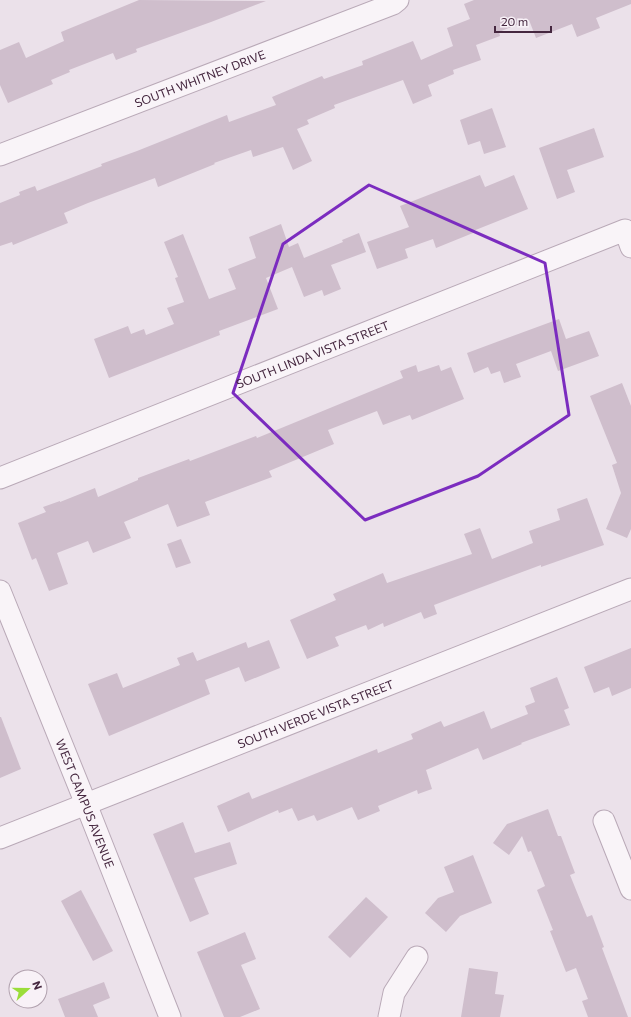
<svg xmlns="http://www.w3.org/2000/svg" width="631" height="1017" viewBox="0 0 631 1017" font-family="Commissioner,sans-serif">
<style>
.building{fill:#cfbecc}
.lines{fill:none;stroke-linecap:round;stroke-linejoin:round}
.minor-casing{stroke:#b9a9b7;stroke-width:23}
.minor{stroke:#f9f4f8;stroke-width:21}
.marked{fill:none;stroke:#7b2cbf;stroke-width:3;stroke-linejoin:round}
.labels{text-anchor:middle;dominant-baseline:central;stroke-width:4;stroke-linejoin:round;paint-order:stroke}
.street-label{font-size:12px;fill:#45273f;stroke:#f8f1f7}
</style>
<rect width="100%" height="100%" fill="#ebe1ea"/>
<g class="building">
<path d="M139,0L266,1L211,22L136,49L137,52L116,60L113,53L69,70L70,72L51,80L53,84L8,103L0,85V50L19,42L26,58L64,41L61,32Z"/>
<path d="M474,0H631V4L596,18L600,28L577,37L572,24L536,38L529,20L499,32L500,36L476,45L481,60L453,70L454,74L428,85L432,96L413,104L403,80L334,105L335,108L307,120L309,124L297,129L312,161L293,170L283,147L253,157L251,150L214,163L215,164L158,187L155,178L88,203L64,213L68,223L13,245L12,242L0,246V203L20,195L19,192L35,186L37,191L102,166L101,164L137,151L227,115L229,122L276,105L272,97L322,76L324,79L363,65L362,61L413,41L421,60L453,46L447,28L470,19L464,4Z"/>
<path d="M492,108L506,147L484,154L480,141L468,145L460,120Z"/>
<path d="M594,128L604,157L567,170L575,192L557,199L539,148Z"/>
<path d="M480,175L485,187L514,175L528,209L473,231V233L436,248L433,239L405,249L408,258L377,269L367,242L409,227L400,206Z"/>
<path d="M281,224L289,247L298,243L304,258L343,242L342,240L359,233L366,252L331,265L341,289L324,296L322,290L304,297L292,267L266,278L278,309L219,331L220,335L109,378L94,339L128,326L131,334L144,329L146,335L174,324L167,308L184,302L175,278L178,277L164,242L183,234L209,299L236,289L228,269L256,258L249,237Z"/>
<path d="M559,319L566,339L589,331L599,356L558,371L551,351L516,364L521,377L504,383L500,371L491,374L488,367L474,373L467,353Z"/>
<path d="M416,365L418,372L439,365L441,371L451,367L464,399L412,420L410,415L383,425L377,411L328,430L334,444L269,471L272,477L205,502L210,515L177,527L168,504L124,522L131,538L93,553L88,541L57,553L68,584L49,591L36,558L32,560L18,523L46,512L43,507L60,501V502L95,488L98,497L138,480V478L189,459L190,461L256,436L257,438L403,378L400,371Z"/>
<path d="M622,383L631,406V529L627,538L606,529L621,493L612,465L617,463L590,396Z"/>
<path d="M587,498L604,545L541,567V565L434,605L437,614L424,619L421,612L384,627L383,623L368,630L366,625L335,637L339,646L307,659L290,620L336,600L333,594L383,573L387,583L472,554L464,534L480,528L492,559L533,543L529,531L560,520L557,509Z"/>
<path d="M181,539L191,563L176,568L167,544Z"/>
<path d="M269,640L280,668L245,682L239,667L205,680L210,694L109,736L88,684L117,673L123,688L180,665L177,658L193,652L197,661L246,642L248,648Z"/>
<path d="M631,648V688L612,696L609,687L594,693L584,667Z"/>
<path d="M557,677L569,708L564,710L570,725L521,743L522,744L483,760L478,748L426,770L432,789L418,794L417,790L378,806L380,811L358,820L352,807L317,821L314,815L298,821L292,808L279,813L278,810L228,832L217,806L249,792L252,799L377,749L378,753L413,739L411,734L441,721L444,727L484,711L491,729L528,714L525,706L535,702L530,688Z"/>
<path d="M0,717H1L21,769L0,778Z"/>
<path d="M548,809L558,836H561L575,873L570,875L587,917L592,915L604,947L602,948L628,1017H588L582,1001L588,999L576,968L566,972L550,931L553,930L537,890L545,886L531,851L528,852L522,836L509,855L493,843L507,824Z"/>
<path d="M183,822L195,853L230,842L237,864L194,878L209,914L190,922L153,834Z"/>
<path d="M473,855L492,903L460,916L446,932L425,913L438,898L454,892L444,867Z"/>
<path d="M81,890L113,951L93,961L61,901Z"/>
<path d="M366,897L388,917L350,958L328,937Z"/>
<path d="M245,932L256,959L241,965L260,1009L240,1017H224L197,952Z"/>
<path d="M469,968L498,972L495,994L504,995L500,1017H461Z"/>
<path d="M104,982L110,998L93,1005L98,1017H65L58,999Z"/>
</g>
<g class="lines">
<defs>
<g id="minor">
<path id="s1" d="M0,155L393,4L398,0"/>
<path id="s2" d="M0,478L625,230L631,247"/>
<path id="s3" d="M0,591L86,804L170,1017"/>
<path d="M604,821L631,889"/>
<path id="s4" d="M0,838L631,589"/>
<path d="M389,1017L394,993L417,957"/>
</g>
</defs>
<use href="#minor" class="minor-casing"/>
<use href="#minor" class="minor"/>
</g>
<path class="marked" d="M369,185L545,263L569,415L478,476L365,520L233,393L283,244Z"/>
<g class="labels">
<g class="street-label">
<text stroke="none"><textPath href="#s1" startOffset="214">SOUTH WHITNEY DRIVE</textPath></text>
<text stroke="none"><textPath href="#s2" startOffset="336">SOUTH LINDA VISTA STREET</textPath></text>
<text stroke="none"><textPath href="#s4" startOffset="339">SOUTH VERDE VISTA STREET</textPath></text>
<text stroke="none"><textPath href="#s3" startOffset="229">WEST CAMPUS AVENUE</textPath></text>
</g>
</g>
<g transform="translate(28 989) rotate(69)"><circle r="19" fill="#f8f1f7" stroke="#b0a0ad"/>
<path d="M0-3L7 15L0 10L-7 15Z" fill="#9bdd3a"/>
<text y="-6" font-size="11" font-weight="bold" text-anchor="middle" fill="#45273f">N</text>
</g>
<path d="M495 26v6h56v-6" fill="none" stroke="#45273f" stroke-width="2"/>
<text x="501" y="26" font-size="12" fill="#45273f" stroke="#f8f1f7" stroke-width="3" paint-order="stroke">20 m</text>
</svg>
